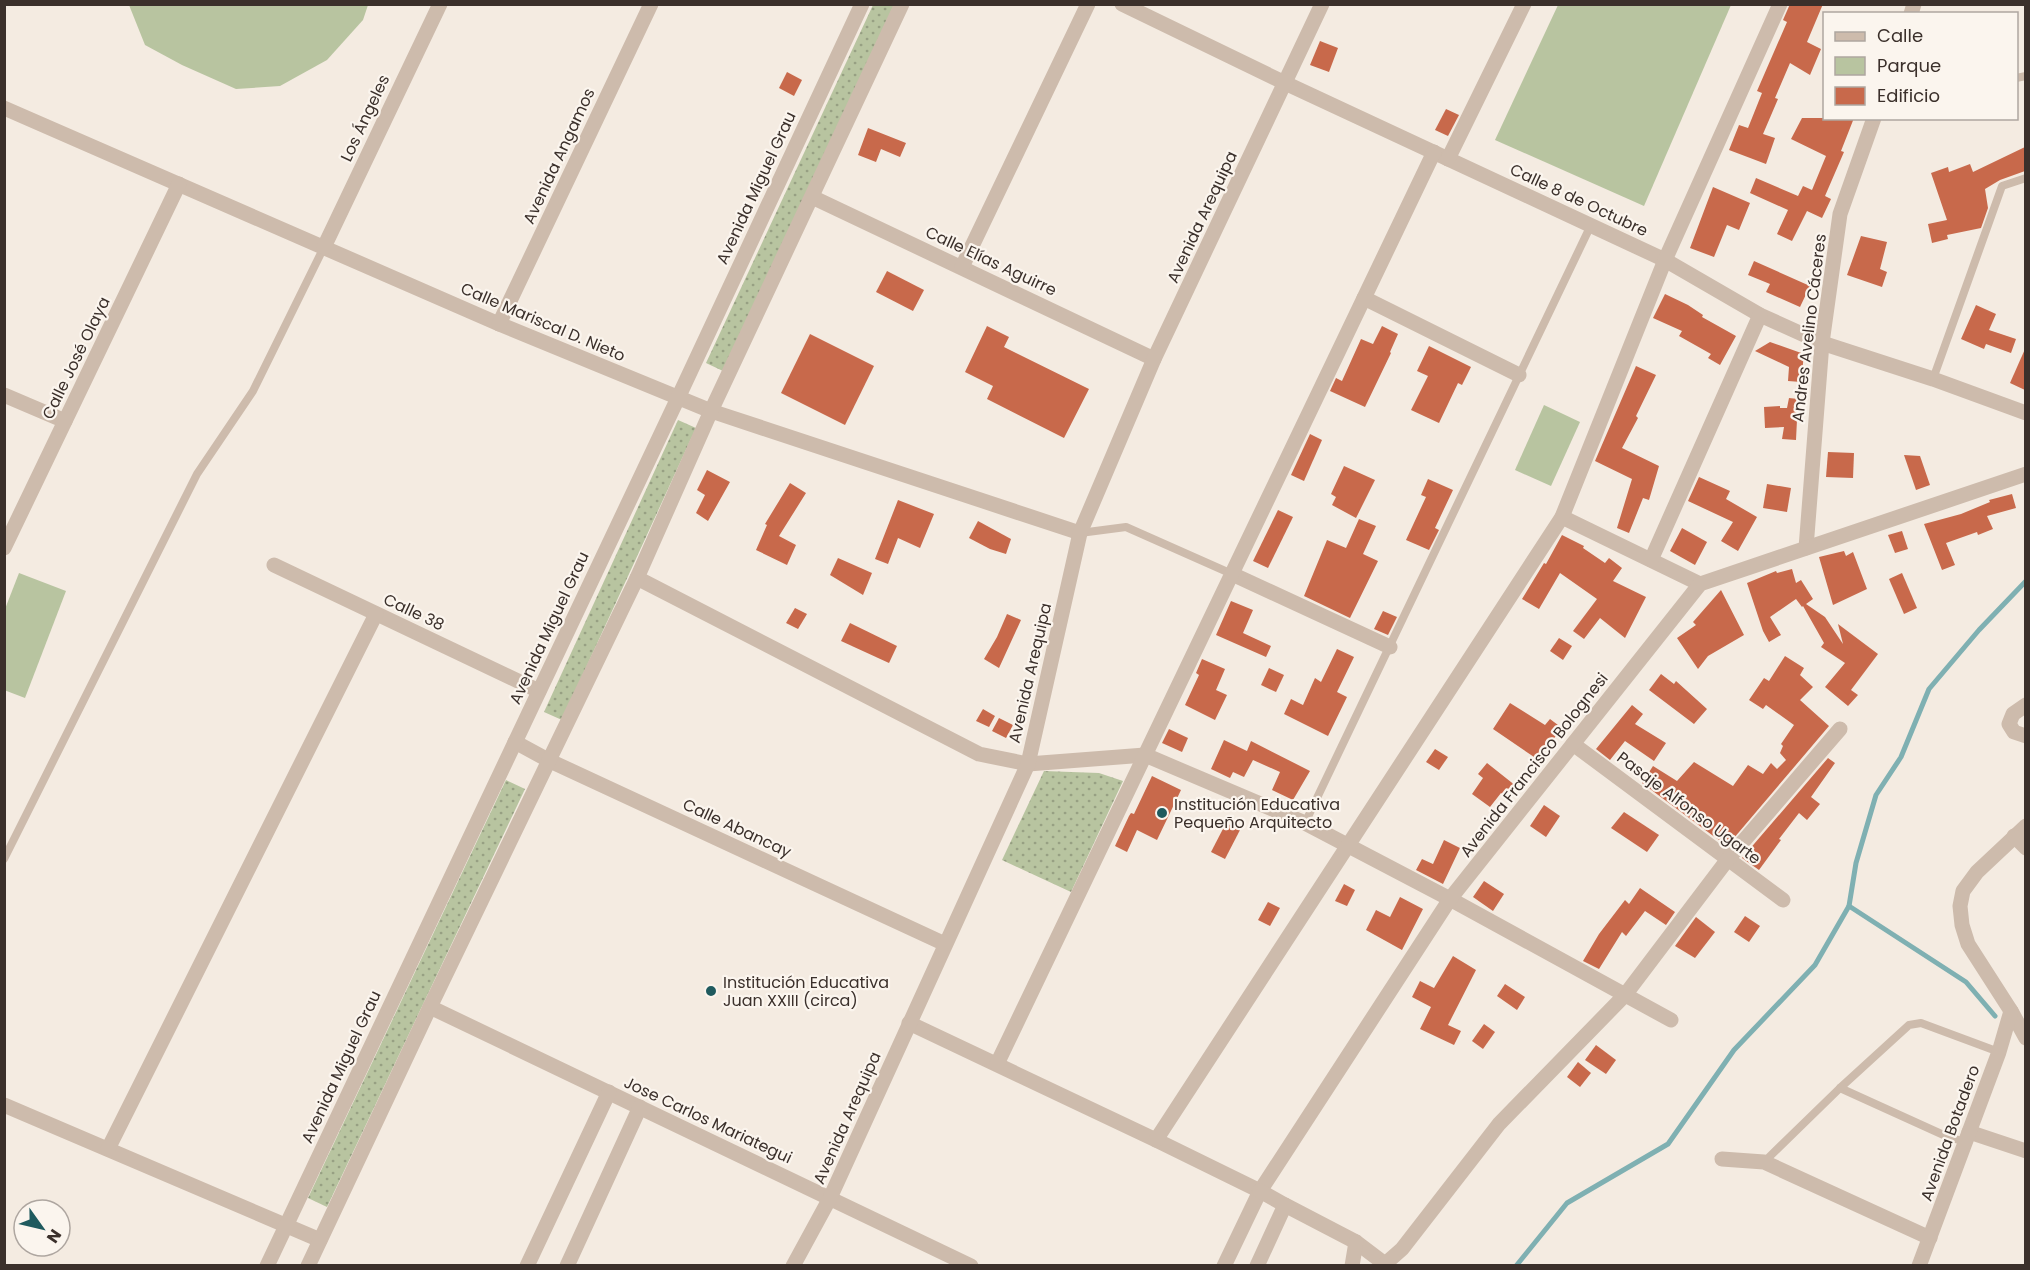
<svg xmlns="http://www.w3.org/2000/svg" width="2030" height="1270" viewBox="0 0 2030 1270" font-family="Poppins,sans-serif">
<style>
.green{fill:url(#green-dots)}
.pitch{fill:#b8c4a0}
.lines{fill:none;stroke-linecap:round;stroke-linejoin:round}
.stream{stroke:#7fb0b2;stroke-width:5}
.building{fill:#c8694b}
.service{stroke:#cdbbac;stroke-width:8}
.minor{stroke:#cdbbac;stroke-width:15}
.tertiary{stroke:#cdbbac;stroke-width:15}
.poi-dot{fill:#1f5a5e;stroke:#fbf5ee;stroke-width:2}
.labels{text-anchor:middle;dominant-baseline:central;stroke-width:4.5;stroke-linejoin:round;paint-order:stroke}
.street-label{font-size:16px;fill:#3b302b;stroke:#fbf5ee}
.poi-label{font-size:16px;fill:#3b302b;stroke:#fbf5ee;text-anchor:start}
</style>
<defs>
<pattern id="green-dots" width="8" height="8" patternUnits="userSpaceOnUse" patternTransform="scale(1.5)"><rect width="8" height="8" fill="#b8c4a0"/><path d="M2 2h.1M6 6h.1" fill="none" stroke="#97a083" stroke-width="1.8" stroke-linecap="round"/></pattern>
</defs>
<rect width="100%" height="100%" fill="#f4ebe1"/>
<g class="green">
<path d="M873,5H894L723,371L706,363Z"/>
<path d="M678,420L696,428L562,720L544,712Z"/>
<path d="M1044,771L1099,773L1123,781L1071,892L1002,860Z"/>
<path d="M506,780L525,789L327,1207L308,1198Z"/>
</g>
<g class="pitch">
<path d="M129,5H368L363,20L327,60L280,86L236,89L182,65L145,45Z"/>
<path d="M1558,5H1731L1644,206L1495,140Z"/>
<path d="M1544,405L1580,422L1551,486L1515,470Z"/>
<path d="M19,573L66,591L25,698L4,690L5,609Z"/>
</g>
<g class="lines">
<g class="stream">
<path d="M1849,906L1966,982L1995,1016"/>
<path d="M1516,1266L1567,1203L1668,1144L1734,1050L1815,965L1849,906L1856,863L1876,795L1901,757L1929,689L1979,630L2026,581"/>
</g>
</g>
<g class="building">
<path d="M1790,4H1823L1807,42L1821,49L1810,75L1790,63L1775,98L1778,99L1763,134L1775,138L1766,164L1729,150L1739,125L1748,128L1762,93L1757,91L1787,22L1783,20Z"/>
<path d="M1320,41L1338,48L1329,72L1310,65Z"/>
<path d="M787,72L802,80L794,96L779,88Z"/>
<path d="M1446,109L1459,115L1448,136L1435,130Z"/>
<path d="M1802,118H1854L1841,151L1844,152L1825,196L1831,199L1822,218L1807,211L1792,241L1777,234L1788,210L1750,193L1756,178L1798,196L1803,186L1812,190L1826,156L1791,139Z"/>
<path d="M868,128L906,143L900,157L881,149L876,162L858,155Z"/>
<path d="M2025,147V171L2000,180L1985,189L1988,208L1981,228L1947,235L1948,239L1932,243L1928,224L1947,220L1931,173L1948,167L1949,172L1970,164L1973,172Z"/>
<path d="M1713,187L1750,203L1739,230L1727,225L1714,257L1690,248Z"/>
<path d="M1861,236L1887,242L1880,269L1887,272L1882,287L1847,275Z"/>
<path d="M1754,261L1810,286L1800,307L1766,292L1770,284L1748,275Z"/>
<path d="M887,271L924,290L913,311L876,292Z"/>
<path d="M1665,294L1688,305L1703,315L1702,317L1736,336L1720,365L1708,358L1711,354L1679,336L1682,331L1653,318Z"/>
<path d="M1976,305L1996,314L1989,330L2016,339L2011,353L1986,344L1984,349L1961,339Z"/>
<path d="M987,326L1009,337L1004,347L1089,389L1064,438L987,399L993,386L965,372Z"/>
<path d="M1382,326L1398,334L1390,352L1391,353L1365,407L1330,391L1336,378L1342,381L1361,339L1373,344Z"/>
<path d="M810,334L874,366L845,425L781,393Z"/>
<path d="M1770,342L1804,354L1801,382L1788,381L1789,367L1755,351Z"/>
<path d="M1429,346L1471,367L1462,385L1458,383L1439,423L1411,410L1428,376L1417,371Z"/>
<path d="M2025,349V390L2010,383Z"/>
<path d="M1636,366L1656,375L1636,416L1638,418L1622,448L1659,466L1649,500L1643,498L1629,533L1617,528L1632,479L1595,461Z"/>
<path d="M1789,398L1798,399L1796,440L1782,439L1784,427L1765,428L1764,407L1780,406V408H1787Z"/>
<path d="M1310,434L1322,440L1304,481L1291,475Z"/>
<path d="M1828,452L1854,453L1853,478L1826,477Z"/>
<path d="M1904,455L1920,456L1930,485L1916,490Z"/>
<path d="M1344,466L1375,480L1356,518L1332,505L1336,497L1331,494Z"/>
<path d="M707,470L730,482L708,521L696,513L705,495L697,490Z"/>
<path d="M1699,477L1730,491L1726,499L1757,517L1738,551L1721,541L1733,522L1688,501Z"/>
<path d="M1428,479L1453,490L1435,528L1439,530L1429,550L1406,540L1426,497L1421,495Z"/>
<path d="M790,483L806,493L779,536L796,545L787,565L756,550L767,525L765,524Z"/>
<path d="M1767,484L1791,488L1787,512L1763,508Z"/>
<path d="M2012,494L2016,508L1987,516L1993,529L1978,535L1977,532L1946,543L1955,565L1942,570L1924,524L1961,514L1990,502L1989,500Z"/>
<path d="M898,500L934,514L920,548L898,538L888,564L875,559Z"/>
<path d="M1278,510L1293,517L1268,568L1253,561Z"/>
<path d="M1359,519L1376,526L1363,554L1378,561L1350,618L1304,596L1327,540L1346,548Z"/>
<path d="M978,521L1011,539L1006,554L990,549L969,538Z"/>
<path d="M1682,528L1707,542L1695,565L1670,551Z"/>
<path d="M1902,531L1908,549L1895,553L1888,535Z"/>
<path d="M1562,535L1584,546L1583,548L1605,563L1609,558L1622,568L1613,581L1646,597L1625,638L1600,618L1584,639L1573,631L1597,599L1560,573L1539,609L1522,599L1544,563L1546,564Z"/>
<path d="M1844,551L1846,556L1853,552L1867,589L1833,605L1819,557Z"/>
<path d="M838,558L872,573L863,595L830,575Z"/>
<path d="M1792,569L1796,583L1801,580L1813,599L1806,604L1825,617L1843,644L1838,624L1878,654L1851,690L1858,695L1848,706L1825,687L1845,663L1821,647L1824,643L1803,606L1802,607L1796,599L1770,617L1781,635L1769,642L1763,631L1747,583L1776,571L1777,573Z"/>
<path d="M1902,573L1917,608L1904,614L1889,579Z"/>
<path d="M1721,590L1744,635L1708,656L1698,669L1677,638L1696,625L1693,622Z"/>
<path d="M1231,601L1253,610L1243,633L1271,646L1266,657L1216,635Z"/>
<path d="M795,608L807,614L798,629L786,623Z"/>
<path d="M1383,611L1397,617L1388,635L1374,629Z"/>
<path d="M1007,614L1021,620L999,668L984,659L997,637Z"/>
<path d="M850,623L897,646L889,663L841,641Z"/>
<path d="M1559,638L1572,646L1563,660L1550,651Z"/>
<path d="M1337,649L1354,657L1337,692L1347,697L1328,736L1284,714L1291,699L1303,705L1315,678L1321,682Z"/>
<path d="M1785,656L1804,668L1800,675L1813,687L1800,700L1829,726L1728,845L1716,838L1642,783L1653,766L1677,781L1694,762L1733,786L1748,765L1763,774L1771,763L1777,769L1786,760L1780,753L1783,746L1781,744L1794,725L1766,705L1763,709L1749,700L1764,678L1769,681Z"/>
<path d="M1202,659L1225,669L1216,690L1227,695L1215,720L1185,705L1199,675L1196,673Z"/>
<path d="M1269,668L1284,675L1276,692L1261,685Z"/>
<path d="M1661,674L1674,684L1676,681L1707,709L1694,724L1649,690Z"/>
<path d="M1510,703L1545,725L1550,719L1562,728L1552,741L1550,739L1537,759L1493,729Z"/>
<path d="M1632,705L1643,714L1635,724L1666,743L1654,761L1625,741L1610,760L1596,749Z"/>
<path d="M983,709L995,716L989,727L976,721Z"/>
<path d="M999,718L1013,725L1006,738L992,731Z"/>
<path d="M1169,729L1188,738L1182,752L1162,743Z"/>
<path d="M1224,740L1247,751L1251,741L1310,771L1293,800L1272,790L1280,772L1253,760L1244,777L1233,772L1230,778L1211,769Z"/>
<path d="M1435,749L1448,757L1439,770L1426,762Z"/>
<path d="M1828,758L1835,763L1811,797L1820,804L1807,820L1799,813L1779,839L1781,840L1759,870L1742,858Z"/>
<path d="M1487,763L1516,786L1507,797L1501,793L1490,807L1472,794L1483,778L1478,774Z"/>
<path d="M1152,776L1181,790L1157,840L1137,830L1127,852L1115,846L1129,816L1131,813L1134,814Z"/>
<path d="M1544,805L1560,816L1546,837L1530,826Z"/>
<path d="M1624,812L1659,835L1647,852L1611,828Z"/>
<path d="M1226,823L1240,830L1225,859L1211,852Z"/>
<path d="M1444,840L1460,848L1443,884L1416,870L1422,859L1433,864Z"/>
<path d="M1484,881L1504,894L1493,911L1473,897Z"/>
<path d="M1344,884L1355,890L1347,906L1335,901Z"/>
<path d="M1640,888L1675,912L1666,925L1645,911L1626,936L1622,932L1599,969L1583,961L1599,934L1625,900L1629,904Z"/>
<path d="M1400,897L1423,909L1402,950L1366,930L1376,910L1390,917Z"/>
<path d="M1268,902L1280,908L1270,926L1258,920Z"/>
<path d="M1745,916L1760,926L1749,942L1734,932Z"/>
<path d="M1696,917L1715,932L1695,958L1675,946Z"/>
<path d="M1453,956L1476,970L1448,1025L1461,1031L1454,1045L1420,1029L1431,1007L1412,997L1420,981L1434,988Z"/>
<path d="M1505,984L1525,997L1517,1010L1497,996Z"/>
<path d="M1484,1024L1495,1032L1483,1049L1472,1041Z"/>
<path d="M1596,1045L1616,1060L1606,1074L1585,1060Z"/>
<path d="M1578,1062L1591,1073L1580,1087L1567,1077Z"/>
</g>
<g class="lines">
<g class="service">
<path d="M2016,78L2026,76"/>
<path d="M1933,379L2002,186L2026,178"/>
<path d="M1080,533L1126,527L1232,574"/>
<path d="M1305,823L1591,225"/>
<path d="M4,859L197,474L253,391L324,247"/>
<path d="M1840,1088L1948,1137L1966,1142"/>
<path d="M1764,1162L1840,1088L1909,1025L1921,1023L1999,1052"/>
</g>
<g class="minor">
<path d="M1122,4L1285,83L1665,260L1760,315L1822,343L1933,379L2026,413"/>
<path d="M1911,14L1914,4"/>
<path d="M4,108L499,324L711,411L1080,533"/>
<path d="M1448,159L1524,4"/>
<path d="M812,197L1154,359"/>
<path d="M324,247L440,4"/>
<path d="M962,267L1088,4"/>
<path d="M1364,298L1519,375"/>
<path d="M499,324L651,4"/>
<path d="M4,395L65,421"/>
<path d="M1562,517L1700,584"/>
<path d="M4,548L179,184"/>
<path d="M1806,548L1822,343L1840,214L1874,118"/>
<path d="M1651,560L1760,315"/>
<path d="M274,565L539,691"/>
<path d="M1232,574L1390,647"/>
<path d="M637,578L979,754L1028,764L1145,755L1305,823L1450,899L1671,1020"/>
<path d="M2026,705L2013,714L2009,724L2014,732L2026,736"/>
<path d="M515,742L550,761L945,944"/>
<path d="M1573,744L1783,900"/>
<path d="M2026,826L1977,872L1963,891L1960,906L1962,925L1968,944L2011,1011L2026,1038"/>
<path d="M2014,836L2026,848"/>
<path d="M430,1007L971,1266"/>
<path d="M909,1023L1156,1140L1260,1191"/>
<path d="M997,1064L1434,152"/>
<path d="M4,1105L320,1240"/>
<path d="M1969,1132L2026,1151"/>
<path d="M1156,1140L1562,517L1665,260L1780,4"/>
<path d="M108,1149L376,614"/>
<path d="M1722,1159L1764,1162L1930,1238"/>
<path d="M1285,1205L1356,1242L1385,1264"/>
<path d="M1385,1264L1402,1249L1499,1124L1625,995L1728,859L1840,729"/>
<path d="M527,1266L609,1092"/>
<path d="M567,1266L640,1107"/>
<path d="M793,1266L830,1198L1028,764L1080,533L1154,359L1322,4"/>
<path d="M1352,1266L1356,1242"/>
<path d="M1919,1266L1999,1052L2011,1011"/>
</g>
<g class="tertiary">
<path d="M267,1266L678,398L862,4"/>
<path d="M308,1266L430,1007L637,578L711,411L902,4"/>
<path d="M1224,1266L1260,1191L1450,899L1700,584L2026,474"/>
<path d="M1257,1266L1285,1205L1260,1191"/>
</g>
</g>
<g class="poi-dot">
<circle cx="1162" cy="813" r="6"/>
<circle cx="711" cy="991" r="6"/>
</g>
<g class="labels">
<g class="street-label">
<text transform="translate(365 118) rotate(-65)">Los Ángeles</text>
<text transform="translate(559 156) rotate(-65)">Avenida Angamos</text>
<text transform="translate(756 188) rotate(-65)">Avenida Miguel Grau</text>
<text transform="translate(1579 200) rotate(25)">Calle 8 de Octubre</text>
<text transform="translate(1202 217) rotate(-65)">Avenida Arequipa</text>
<text transform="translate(991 261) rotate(25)">Calle Elías Aguirre</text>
<text transform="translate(543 322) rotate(23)">Calle Mariscal D. Nieto</text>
<text transform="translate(1809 328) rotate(-83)">Andres Avelino Cáceres</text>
<text transform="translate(76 358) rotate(-64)">Calle José Olaya</text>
<text transform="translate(414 612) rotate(25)">Calle 38</text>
<text transform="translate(549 628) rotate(-65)">Avenida Miguel Grau</text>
<text transform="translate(1030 673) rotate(-77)">Avenida Arequipa</text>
<text transform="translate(1534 765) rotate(-52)">Avenida Francisco Bolognesi</text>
<text transform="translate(1689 808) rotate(37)">Pasaje Alfonso Ugarte</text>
<text transform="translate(737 828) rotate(25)">Calle Abancay</text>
<text transform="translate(341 1067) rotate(-65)">Avenida Miguel Grau</text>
<text transform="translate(847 1118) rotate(-66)">Avenida Arequipa</text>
<text transform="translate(708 1120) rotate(25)">Jose Carlos Mariategui</text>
<text transform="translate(1950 1133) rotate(-70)">Avenida Botadero</text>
</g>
<g class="poi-label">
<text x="1174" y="804">Institución Educativa<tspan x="1174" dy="18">Pequeño Arquitecto</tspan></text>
<text x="723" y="982">Institución Educativa<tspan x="723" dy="18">Juan XXIII (circa)</tspan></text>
</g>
</g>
<rect width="2030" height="1270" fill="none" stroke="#3b302b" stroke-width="12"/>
<rect x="1823" y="12" width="195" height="108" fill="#fbf5ee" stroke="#aea6a0" stroke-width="1.5"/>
<rect x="1835" y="32" width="30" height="9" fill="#cdbbac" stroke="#aea6a0" stroke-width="1.5"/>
<text x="1877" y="42" font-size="18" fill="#3b302b">Calle</text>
<rect x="1835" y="57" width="30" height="18" fill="#b8c4a0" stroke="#aea6a0" stroke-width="1.5"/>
<text x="1877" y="72" font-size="18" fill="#3b302b">Parque</text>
<rect x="1835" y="87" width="30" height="18" fill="#c8694b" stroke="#aea6a0" stroke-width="1.5"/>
<text x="1877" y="102" font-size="18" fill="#3b302b">Edificio</text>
<g transform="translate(42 1228) rotate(124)"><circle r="28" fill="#fbf5ee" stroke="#aea6a0" stroke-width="1.5"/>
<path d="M0-4.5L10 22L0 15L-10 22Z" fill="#1f5a5e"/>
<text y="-9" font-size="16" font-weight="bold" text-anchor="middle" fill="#3b302b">N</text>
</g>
</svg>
